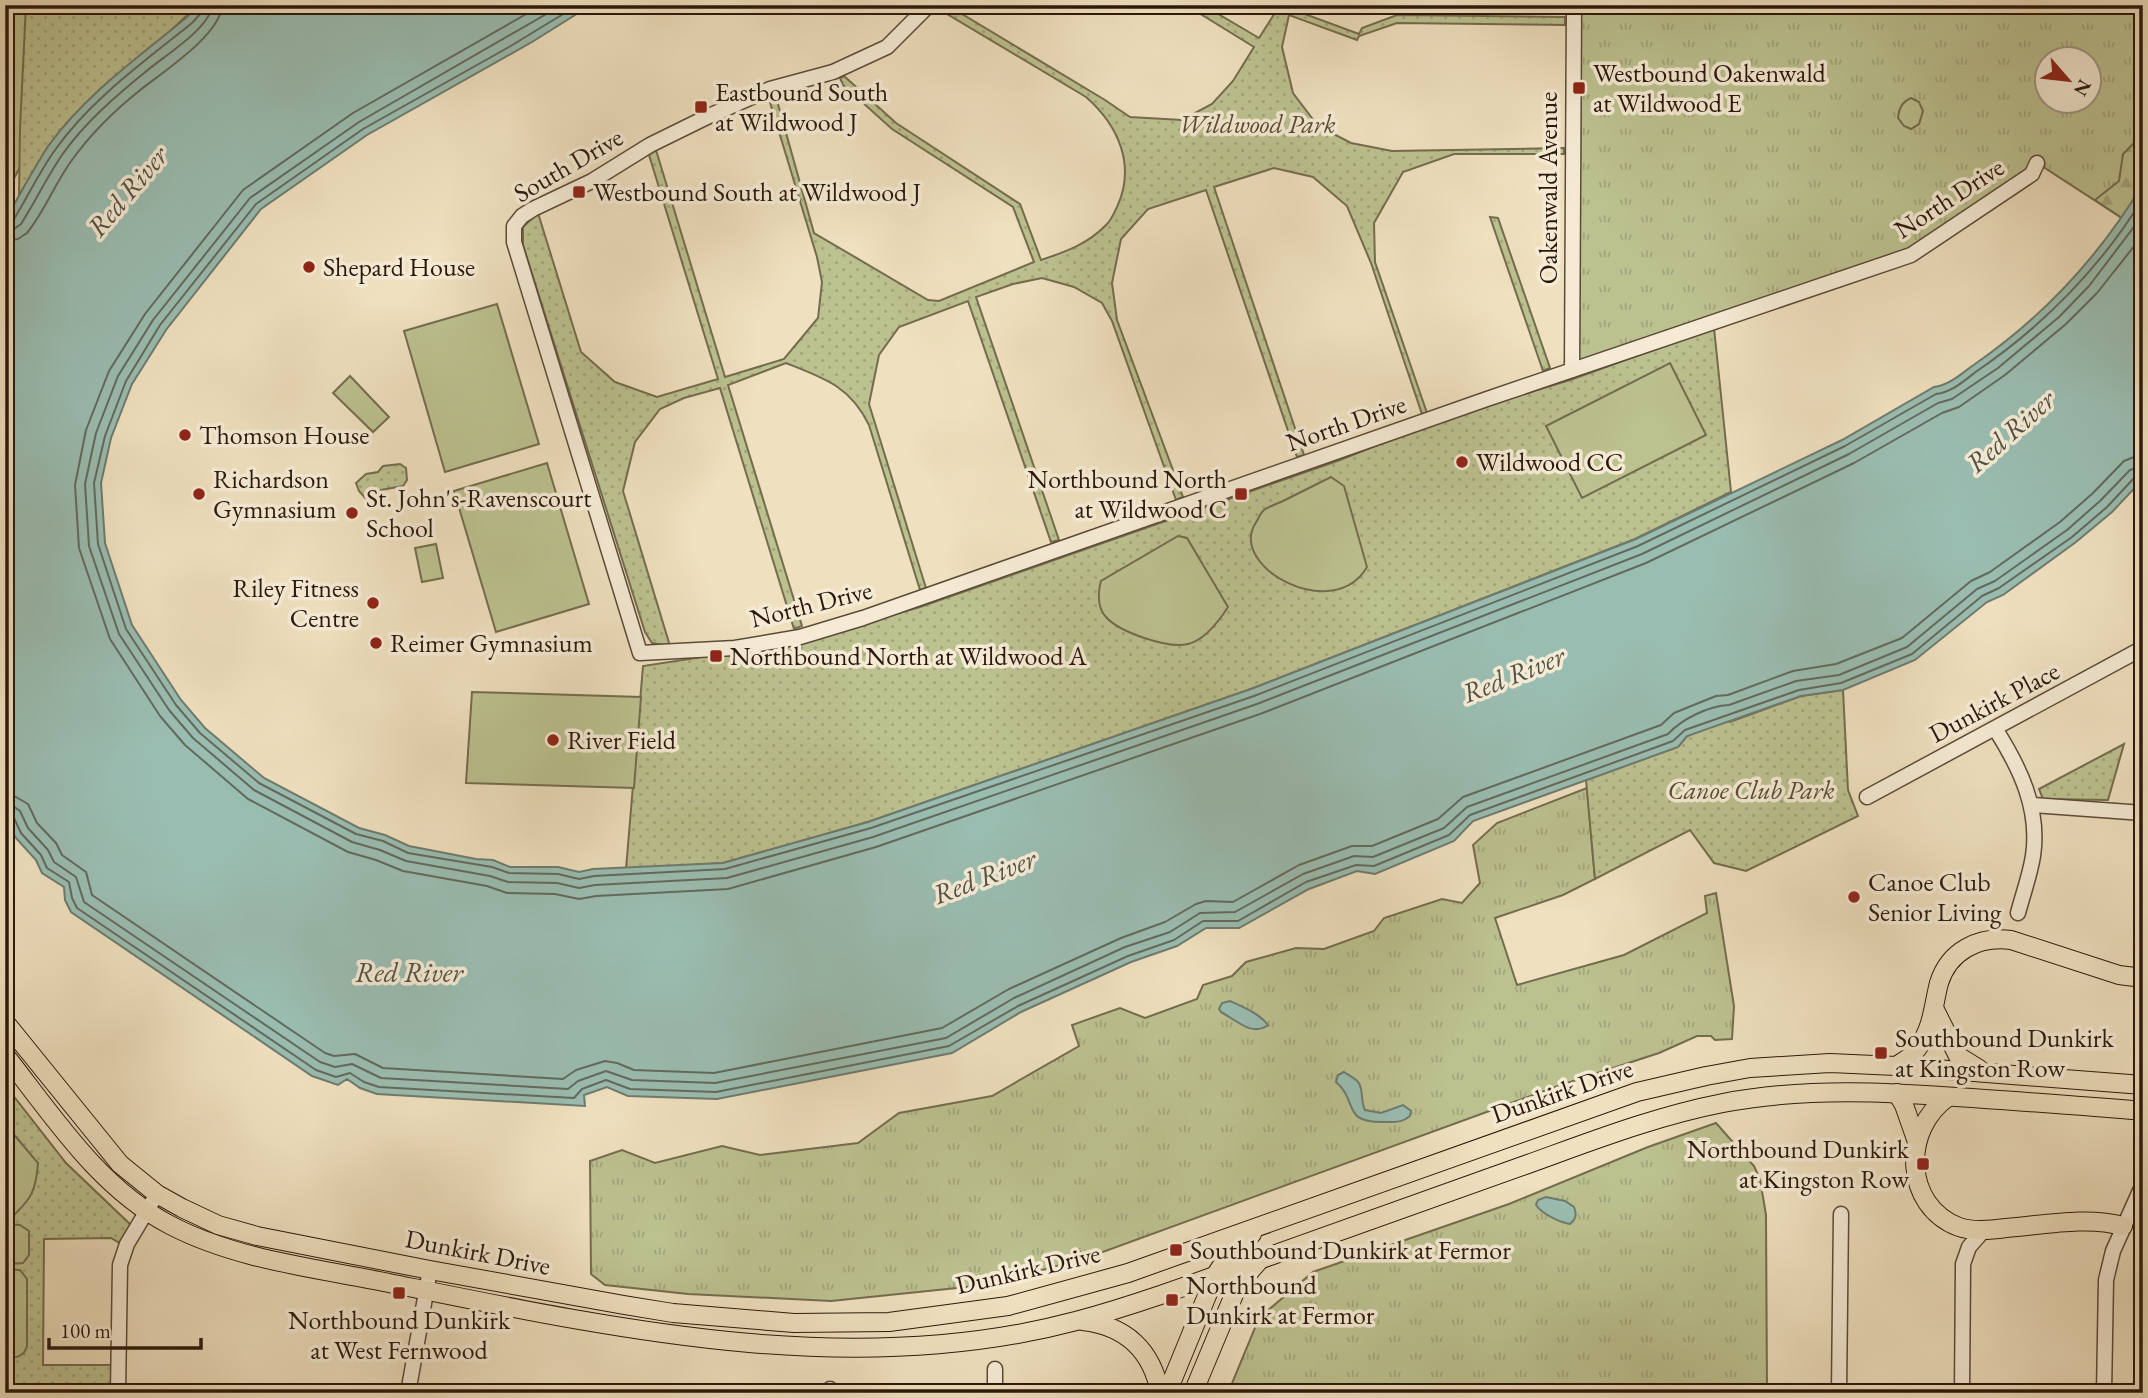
<svg xmlns="http://www.w3.org/2000/svg" width="2148" height="1398" viewBox="0 0 2148 1398" font-family="'EB Garamond',serif">
<style>
.grass{fill:url(#grass-tufts);stroke:#746c4e;stroke-width:2;fill-rule:evenodd}
.forest{fill:url(#forest-firs);stroke:#746c4e;stroke-width:2}
.park{fill:url(#park-dots);stroke:#746c4e;stroke-width:2}
.pitch{fill:#bcc190;stroke:#746c4e;stroke-width:2}
.water{fill:#9abdb1;stroke:#6e7b6f;stroke-width:2}
.lines{fill:none;stroke-linecap:round;stroke-linejoin:round}
.shore{stroke:#626a5e;stroke-width:2}
.minor-casing{stroke:#5c4a39;stroke-width:17}
.major-casing{stroke:#2b180c;stroke-width:20}
.minor{stroke:#f5ebd5;stroke-width:14}
.major{stroke:#efe0bf;stroke-width:18}
.poi-dot{fill:#8f2418;stroke:#f5ebd5;stroke-width:2.5}
.labels{text-anchor:middle;dominant-baseline:central;stroke-width:7;stroke-linejoin:round;paint-order:stroke}
.poi-label{font-size:26px;fill:#2b180c;stroke:#f5ebd5;text-anchor:start}
.park-label{font-size:26px;font-style:italic;fill:#564b34;stroke:#f5ebd5}
.street-label{font-size:26px;fill:#2b180c;stroke:#f5ebd5}
.water-label{font-size:28px;font-style:italic;fill:#525246;stroke:#f5ebd5}
</style>
<defs>
<pattern id="grass-tufts" width="24" height="20" patternUnits="userSpaceOnUse" patternTransform="scale(1.75)"><rect width="24" height="20" fill="#bcc190"/><path d="M3 7l-1-3M5 7V3M7 7l1-3M15 17l-1-3M17 17v-4M19 17l1-3" fill="none" stroke="#a2a57b"/></pattern>
<pattern id="forest-firs" width="22" height="20" patternUnits="userSpaceOnUse" patternTransform="scale(1.75)"><rect width="22" height="20" fill="#bcc190"/><path d="M5 1l3.5 6h-7zM16 11l3.5 6h-7z" fill="#a2a57b"/></pattern>
<pattern id="park-dots" width="8" height="8" patternUnits="userSpaceOnUse" patternTransform="scale(1.75)"><rect width="8" height="8" fill="#bcc190"/><path d="M2 2h.1M6 6h.1" fill="none" stroke="#a2a57b" stroke-width="1.8" stroke-linecap="round"/></pattern>
</defs>
<rect width="100%" height="100%" fill="#efe0bf"/>
<filter id="stains"><feTurbulence type="fractalNoise" baseFrequency=".00286" numOctaves="4"/><feColorMatrix values="0 0 0 0 .2 0 0 0 0 .09 0 0 0 0 .02 0 0 0 .5 -.17"/></filter>
<radialGradient id="worn" r=".72"><stop offset=".6" stop-color="#630" stop-opacity="0"/><stop offset="1" stop-color="#630" stop-opacity=".3"/></radialGradient>
<g class="grass">
<path d="M1581,5H2143V184L2122,218L2037,163L1911,255L1579,361ZM2046,60H2088V102H2046Z"/>
<path d="M1587,788L1595,879L1563,895L1495,918L1517,985L1624,955L1707,913L1705,896L1716,893L1734,1006L1732,1039L1715,1040L1711,1036H1697L1659,1053L1558,1086L1100,1253L1073,1252L1065,1264L986,1285L831,1301L688,1294L605,1285L591,1274L590,1161L622,1150L655,1163L722,1146L760,1155L858,1143L899,1113L992,1096L1079,1046L1072,1025L1120,1008L1145,1018L1197,999L1203,985L1232,976L1246,962L1296,948L1324,949L1374,931L1384,918L1442,899L1462,903L1480,883L1473,845L1497,823Z"/>
<path d="M1716,1123L1754,1166L1760,1179L1766,1215L1767,1393H1228L1259,1318L1313,1272L1509,1204L1648,1147Z"/>
</g>
<g class="forest">
<path d="M5,5H156L40,130L5,195Z"/>
<path d="M2143,117V184L2122,218L2095,200L2119,181L2123,154L2137,140L2138,124Z"/>
</g>
<g class="park">
<path d="M26,5H198L49,145L19,196L20,128Z"/>
<path d="M940,5H947L1105,100L1130,117L1182,120L1212,104L1233,81L1254,47L1186,5H1203L1259,38L1280,5H1293L1291,9L1359,34L1362,28L1397,15L1565,17V25L1397,23L1359,36L1357,40L1289,15L1282,47L1293,93L1318,126L1351,143L1392,151L1564,148V154H1454L1403,172L1374,223L1375,262L1427,413L1422,414L1371,263L1347,206L1313,177L1274,168L1214,187L1304,455L1297,457L1206,190L1148,209L1121,239L1112,283L1117,320L1183,497L1176,500L1112,321L1102,303L1074,287L1042,278L1013,284L976,297L1059,540L1051,542L968,301L899,327L879,355L869,404L926,588L920,590L869,425C850,386 824,378 786,363L728,385L802,626L794,629L720,388L684,398L660,409L635,442L623,491L670,646L652,643L645,632L523,245V227L538,213L581,352L615,382L657,397L718,379L649,155L656,150L725,377L784,359L818,318L822,282L817,257L769,99L776,97L814,233L928,300L939,301L1034,262L1013,207L892,129L843,85L840,78L844,76L896,123L1020,204L1041,260C1065,252 1088,244 1106,225C1111,221 1114,213 1117,207C1136,166 1119,126 1086,97L937,8Z"/>
<path d="M1490,217L1498,218L1550,368L1543,371Z"/>
<path d="M1714,328L1731,492L1635,539L1251,689L868,822L723,863L626,869L643,666L793,643L920,607L1340,460L1445,418L1570,380Z"/>
<path d="M400,464L406,468L407,480L403,486L381,490L366,499L359,491L356,483L366,474L378,472L383,466Z"/>
<path d="M1843,690L1848,790L1858,816L1746,871L1714,863L1690,830L1595,879L1586,780L1678,747L1687,736L1725,721L1730,722L1801,696Z"/>
<path d="M2124,744L2108,800L2043,799L2039,789Z"/>
<path d="M5,1085L66,1163L133,1227L123,1245L111,1238L44,1239L43,1365H115V1393H5Z"/>
</g>
<g class="pitch">
<path d="M1911,98L1919,102L1923,111L1919,124L1911,129L1904,126L1898,118C1899,108 1902,102 1911,98Z"/>
<path d="M497,304L539,444L445,472L404,331Z"/>
<path d="M1670,363L1706,435L1582,498L1546,426Z"/>
<path d="M350,376L389,417L373,432L333,393Z"/>
<path d="M547,463L589,604L496,632L454,491Z"/>
<path d="M1331,477L1344,486L1367,567C1334,624 1229,568 1255,524C1258,520 1260,513 1264,510C1269,506 1277,504 1283,501C1299,493 1315,485 1331,477Z"/>
<path d="M1178,536L1187,538L1228,607C1219,621 1205,640 1188,644C1168,649 1119,632 1106,617C1097,608 1098,592 1101,581Z"/>
<path d="M436,544L443,578L422,582L415,548Z"/>
<path d="M472,692L641,697L634,788L466,783Z"/>
<path d="M5,1124L38,1163C36,1192 31,1199 10,1219H5Z"/>
<path d="M5,1224L20,1225L29,1231V1255L23,1263L5,1264Z"/>
<path d="M5,1269L20,1270L27,1279V1346C24,1357 16,1358 5,1358Z"/>
</g>
<g class="water">
<path d="M198,5H591L532,42L367,135L261,209L166,330L132,384L111,438L101,483L105,543L132,625L181,700L205,728L264,778L359,828L385,835L409,846L476,859L493,860L510,867H558L579,872L593,869L723,863L868,822L1251,689L1636,539L1842,440L1934,387C1950,385 1962,373 1975,364C2043,317 2100,255 2143,184V479L2112,512L2076,542L2003,595L1987,602L1915,660L1843,690L1801,696L1687,736L1678,747L1473,821L1454,841L1375,874L1357,871L1309,889L1239,928H1206L1177,946L1131,962L1021,1012L952,1053L717,1099L628,1096L607,1087L584,1095L585,1106L377,1094L360,1088L347,1079L338,1085L312,1076L71,912L65,900L64,887L42,873L36,860L15,837L5,814V220C20,195 33,169 49,145C86,94 140,56 187,17Z"/>
<path d="M1230,1001C1243,1007 1260,1014 1268,1025C1252,1037 1236,1020 1221,1012L1219,1009L1222,1003Z"/>
<path d="M1344,1072C1348,1075 1355,1078 1358,1082C1364,1089 1360,1101 1365,1110L1381,1113L1403,1105L1411,1111L1410,1116C1402,1123 1395,1122 1384,1122C1341,1123 1359,1102 1336,1082L1338,1075Z"/>
<path d="M1546,1197L1565,1201L1574,1207C1577,1215 1576,1219 1570,1224C1559,1222 1542,1214 1536,1205L1538,1200Z"/>
</g>
<g class="lines">
<g class="shore">
<path d="M542,5L353,113L243,190L145,314L109,371L86,430L75,485L79,548L110,639L160,716L185,745L248,799L348,852L376,860L403,871L487,886L507,893L555,894L579,899L596,896L728,889L876,847L1260,714L1646,563L1854,463L1942,413L1959,407L2005,375L2066,324L2097,293L2143,235"/>
<path d="M562,5L359,122L250,198L153,320L118,376L96,433L85,484L89,546L119,634L169,710L193,738L254,790L352,842L380,850L406,861L490,876L508,882L557,883L579,888L595,885L727,878L873,837L1257,704L1642,554L1849,454L1938,403L1952,399L1998,368L2059,317L2089,286L2143,215"/>
<path d="M578,5L509,47L363,129L256,204L160,325L126,381L105,436L94,483L98,544L126,629L176,705L200,733L259,783L356,834L383,841L408,853L492,867L509,873L558,874L579,879L594,876L725,869L871,828L1254,696L1638,546L1845,446L1936,394C1952,392 1964,381 1977,371C2043,326 2102,266 2143,198"/>
<path d="M5,222L14,219C28,196 40,171 55,150C91,99 145,61 192,23L202,12L203,5"/>
<path d="M5,231L14,229L21,224C35,202 47,177 62,155C85,122 118,94 149,69C166,55 211,27 212,5"/>
<path d="M5,241L18,239L27,233C45,211 55,183 72,160C90,135 114,111 139,91C161,73 221,35 222,5"/>
<path d="M5,795L16,797L28,804L37,823L56,843L62,855L86,872L92,895L325,1053L334,1056L355,1054L383,1068L563,1079L576,1070L605,1061L617,1063L634,1070L714,1073L942,1028L1009,989L1121,938L1165,922L1196,904L1206,901L1233,902L1299,865L1352,846H1372L1438,819L1463,797L1661,725L1674,713L1716,696L1728,695L1793,671L1836,664L1902,638L1971,581L1990,572L2060,522L2093,493L2124,461L2134,457L2143,456"/>
<path d="M5,806H13L20,811L28,828L48,850L54,862L76,877L84,902L320,1062L335,1067L352,1064L381,1078L568,1089L578,1081L606,1071L632,1080L715,1083L946,1038L1014,998L1125,947L1170,932L1200,913L1235,912L1303,874L1354,856L1373,857L1444,828L1467,807L1668,734C1682,719 1708,706 1729,705L1796,681L1839,675L1907,647L1977,589L1995,581L2067,530L2100,501L2130,470L2143,466"/>
<path d="M5,814L14,818L21,833L41,855L47,868L69,882L72,898L77,908L316,1070L336,1077L350,1073L364,1082L379,1087L574,1098L582,1089L606,1080L630,1089L716,1092L949,1046L1018,1006L1128,956L1174,940L1203,921H1238L1306,882L1356,865L1374,866L1449,835L1470,815L1673,741L1685,730L1799,690L1841,683L1912,654L1982,596L1999,588L2072,537L2107,507L2135,477L2143,475"/>
</g>
<defs>
<g id="minor">
<path d="M929,5L887,47L833,72L770,89L709,116L650,145L592,181L533,209L522,216L514,226V242L640,653L735,648L800,637L863,618L1487,399L1911,255L2032,174L2037,163"/>
<path d="M1572,370L1574,5"/>
<path d="M1996,730C2020,768 2040,809 2033,856C2030,875 2023,894 2018,913"/>
<path d="M1867,797L2143,648"/>
<path d="M2033,805L2143,813"/>
<path d="M118,1393L120,1265L127,1244L157,1194"/>
<path d="M408,1393L430,1270"/>
<path d="M830,1393V1389"/>
<path d="M995,1393V1369"/>
<path d="M1839,1393L1841,1214"/>
<path d="M1962,1393L1963,1264L1969,1247L1984,1230"/>
<path d="M2104,1393L2106,1280L2113,1251L2143,1184"/>
</g>
<g id="major">
<path d="M1935,1010L1958,1056L1979,1069"/>
<path d="M5,1022L120,1164L157,1194L182,1208L218,1225L257,1236L430,1270L624,1305L673,1313L794,1323L889,1322L1008,1306L1128,1273L1637,1092L1706,1076L1750,1068L1830,1063L1896,1066L2143,1085"/>
<path d="M5,1055C53,1116 99,1188 170,1225C237,1260 316,1268 389,1283C611,1328 852,1381 1076,1321C1142,1303 1206,1279 1270,1256C1356,1225 1442,1194 1528,1164C1592,1141 1656,1116 1723,1103C1807,1087 1888,1092 1972,1098C2029,1102 2086,1106 2143,1111"/>
<path d="M1896,1066C1904,1061 1912,1057 1917,1049C1933,1028 1933,1006 1939,983C1949,951 1978,936 2011,940L2119,975L2143,978"/>
<path d="M1897,1093L1904,1105L1917,1142"/>
<path d="M1948,1097C1902,1129 1903,1206 1959,1227C1973,1232 1991,1230 2006,1228C2044,1225 2087,1216 2123,1226"/>
<path d="M1083,1321C1126,1326 1152,1350 1160,1393"/>
<path d="M1167,1393L1215,1276L1231,1251L1252,1234"/>
<path d="M1193,1393L1238,1285L1258,1262"/>
</g>
</defs>
<use href="#minor" class="minor-casing"/>
<use href="#major" class="major-casing"/>
<use href="#minor" class="minor"/>
<use href="#major" class="major"/>
</g>
<g class="poi-dot">
<rect x="1572" y="81" width="14" height="14" rx="3.5"/>
<rect x="694" y="100" width="14" height="14" rx="3.5"/>
<rect x="572" y="185" width="14" height="14" rx="3.5"/>
<circle cx="309" cy="267" r="7"/>
<circle cx="185" cy="435" r="7"/>
<circle cx="1462" cy="462" r="7"/>
<circle cx="199" cy="494" r="7"/>
<rect x="1234" y="487" width="14" height="14" rx="3.5"/>
<circle cx="352" cy="513" r="7"/>
<circle cx="373" cy="603" r="7"/>
<circle cx="376" cy="643" r="7"/>
<rect x="709" y="649" width="14" height="14" rx="3.5"/>
<circle cx="553" cy="740" r="7"/>
<circle cx="1854" cy="897" r="7"/>
<rect x="1874" y="1046" width="14" height="14" rx="3.5"/>
<rect x="1916" y="1157" width="14" height="14" rx="3.5"/>
<rect x="1169" y="1243" width="14" height="14" rx="3.5"/>
<rect x="392" y="1286" width="14" height="14" rx="3.5"/>
<rect x="1165" y="1293" width="14" height="14" rx="3.5"/>
</g>
<g class="labels">
<g class="poi-label">
<text x="1593" y="73">Westbound Oakenwald<tspan x="1593" dy="30">at Wildwood E</tspan></text>
<text x="715" y="92">Eastbound South<tspan x="715" dy="30">at Wildwood J</tspan></text>
<text x="593" y="192">Westbound South at Wildwood J</text>
<text x="323" y="267">Shepard House</text>
<text x="199" y="435">Thomson House</text>
<text x="1476" y="462">Wildwood CC</text>
<text x="213" y="479">Richardson<tspan x="213" dy="30">Gymnasium</tspan></text>
<text x="1227" y="479" text-anchor="end">Northbound North<tspan x="1227" dy="30">at Wildwood C</tspan></text>
<text x="366" y="498">St. John's-Ravenscourt<tspan x="366" dy="30">School</tspan></text>
<text x="359" y="588" text-anchor="end">Riley Fitness<tspan x="359" dy="30">Centre</tspan></text>
<text x="390" y="643">Reimer Gymnasium</text>
<text x="730" y="656">Northbound North at Wildwood A</text>
<text x="567" y="740">River Field</text>
<text x="1868" y="882">Canoe Club<tspan x="1868" dy="30">Senior Living</tspan></text>
<text x="1895" y="1038">Southbound Dunkirk<tspan x="1895" dy="30">at Kingston Row</tspan></text>
<text x="1909" y="1149" text-anchor="end">Northbound Dunkirk<tspan x="1909" dy="30">at Kingston Row</tspan></text>
<text x="1190" y="1250">Southbound Dunkirk at Fermor</text>
<text x="1186" y="1285">Northbound<tspan x="1186" dy="30">Dunkirk at Fermor</tspan></text>
<text x="399" y="1320" text-anchor="middle">Northbound Dunkirk<tspan x="399" dy="30">at West Fernwood</tspan></text>
</g>
<g class="park-label">
<text x="1257" y="124">Wildwood Park</text>
<text x="1751" y="790">Canoe Club Park</text>
</g>
<g class="street-label">
<text transform="translate(568 165) rotate(-30)">South Drive</text>
<text transform="translate(1548 188) rotate(-90)">Oakenwald Avenue</text>
<text transform="translate(1949 198) rotate(-33)">North Drive</text>
<text transform="translate(1346 423) rotate(-19)">North Drive</text>
<text transform="translate(811 604) rotate(-14)">North Drive</text>
<text transform="translate(1994 702) rotate(-28)">Dunkirk Place</text>
<text transform="translate(1562 1091) rotate(-19)">Dunkirk Drive</text>
<text transform="translate(478 1252) rotate(11)">Dunkirk Drive</text>
<text transform="translate(1028 1269) rotate(-13)">Dunkirk Drive</text>
</g>
<g class="water-label">
<text transform="translate(127 191) rotate(-50)">Red River</text>
<text transform="translate(2010 431) rotate(-42)">Red River</text>
<text transform="translate(1513 674) rotate(-22)">Red River</text>
<text transform="translate(984 876) rotate(-21)">Red River</text>
<text x="409" y="972">Red River</text>
</g>
</g>
<rect width="2148" height="1398" fill="none" stroke="#efe0bf" stroke-width="28"/>
<rect x="7" y="7" width="2134" height="1384" fill="none" stroke="#2b180c" stroke-width="3.5"/>
<rect x="14" y="14" width="2120" height="1370" fill="none" stroke="#2b180c" stroke-width="2"/>
<g transform="translate(2068 80) rotate(118)"><circle r="33" fill="#f5ebd5" stroke="#a49785" stroke-width="2"/>
<path d="M0-5L12 26L0 18L-12 26Z" fill="#8f2418"/>
<text y="-10" font-size="19" font-weight="bold" text-anchor="middle" fill="#2b180c">N</text>
</g>
<path d="M49 1338v10h152v-10" fill="none" stroke="#2b180c" stroke-width="3.5"/>
<text x="60" y="1338" font-size="21" fill="#2b180c" stroke="#f5ebd5" stroke-width="5" paint-order="stroke">100 m</text>
<rect width="100%" height="100%" filter="url(#stains)"/>
<rect width="100%" height="100%" fill="url(#worn)"/>
</svg>
